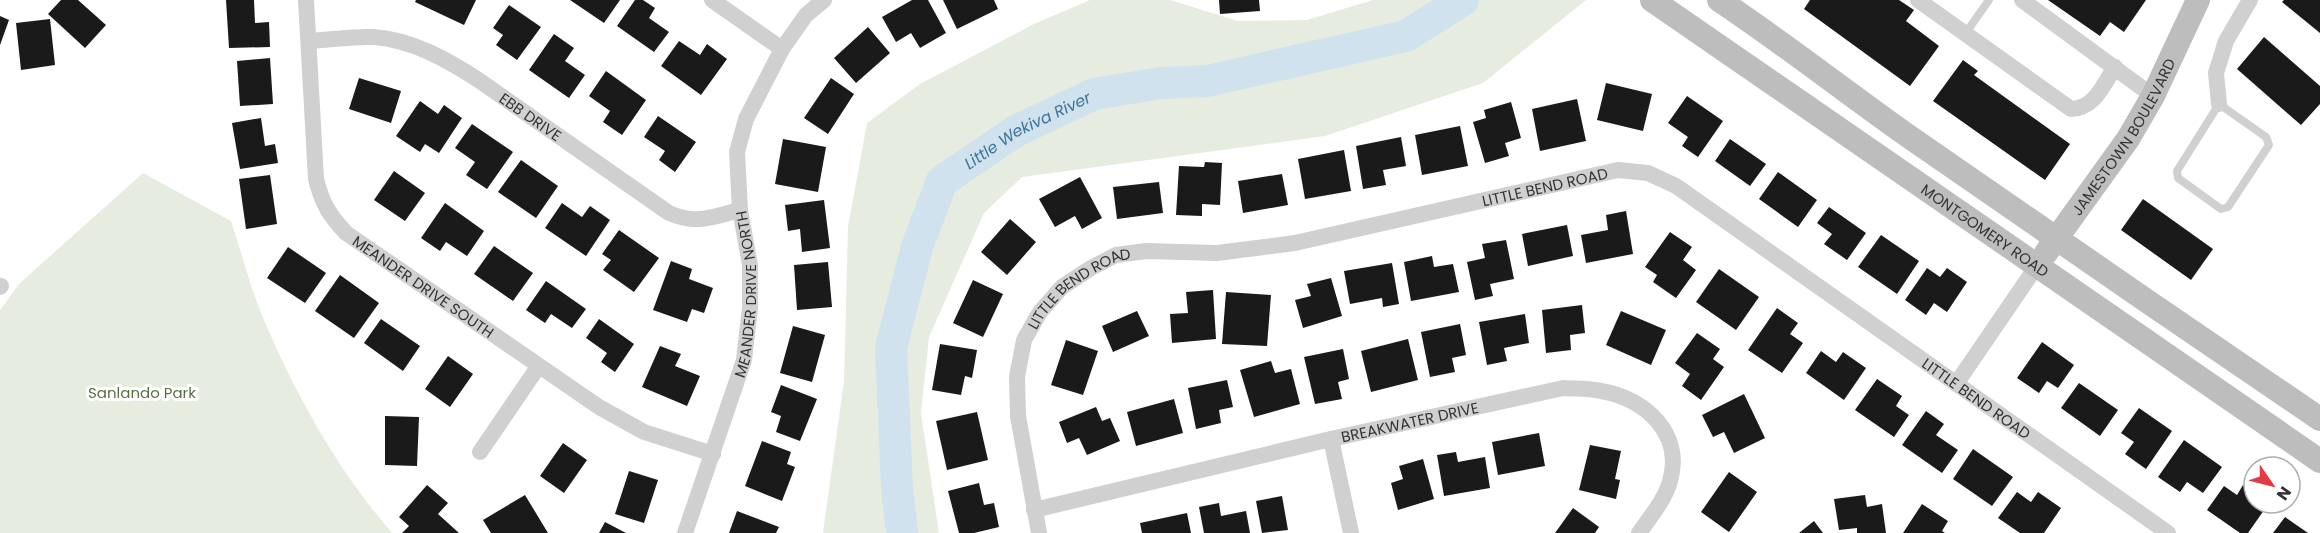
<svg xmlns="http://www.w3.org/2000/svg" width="2320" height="533" viewBox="0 0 2320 533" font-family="Poppins,sans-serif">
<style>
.green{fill:#e6ecdf}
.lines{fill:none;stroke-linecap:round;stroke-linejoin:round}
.river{stroke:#cfe2ee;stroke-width:32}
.building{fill:#1a1a1a}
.lane{stroke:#d0d0d0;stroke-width:8}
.street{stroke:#d0d0d0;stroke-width:16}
.secondary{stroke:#bdbdbd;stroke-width:24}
.labels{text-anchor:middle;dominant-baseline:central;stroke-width:6;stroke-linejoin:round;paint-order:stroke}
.street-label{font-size:15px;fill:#333;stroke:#fff}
.park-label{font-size:15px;fill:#56703f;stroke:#fff}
.water-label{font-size:16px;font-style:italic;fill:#3f7597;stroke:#fff}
</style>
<rect width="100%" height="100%" fill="#fff"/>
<g class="green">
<path d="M1090,0H1170L1238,21L1307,20L1373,0H1586L1483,83L1325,136L1022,177L984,213L929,337L921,413L939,533H823L844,381L848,227L867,123L920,84L1034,24Z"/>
<path d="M143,173L231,221C241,251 249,283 261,313C294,392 336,468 392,533H0V310L20,283Z"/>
</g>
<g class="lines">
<path class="river" id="s1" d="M902,533L897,488L891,348L917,247L942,181L1016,131L1094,94L1161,83L1207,81L1406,36L1463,0"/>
</g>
<g class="building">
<path d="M61,0H78L106,25L85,48L48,14Z"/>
<path d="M226,0H254L255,23L269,22L270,47L229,48Z"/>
<path d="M416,0H476L464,25L415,2Z"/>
<path d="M570,0H620L604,23Z"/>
<path d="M635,0H643L655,8L649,18L669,32L654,52L617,26Z"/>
<path d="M912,0H928L946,33L920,48L911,33L896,42L882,17Z"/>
<path d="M943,0H994L998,9L957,29Z"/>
<path d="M1219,0H1259L1260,11L1220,14Z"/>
<path d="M1810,0H1899L1914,10L1906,21L1939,46L1910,86L1804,9Z"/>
<path d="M2048,0H2146L2124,32L2110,22L2100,36Z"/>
<path d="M2284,0H2320V33L2282,2Z"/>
<path d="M509,5L541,27L517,60L496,45L503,35L493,28Z"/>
<path d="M0,16L9,20L0,45Z"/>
<path d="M50,19L55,65L21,70L16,23Z"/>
<path d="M868,27L890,53L856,83L834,58Z"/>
<path d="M554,34L574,48L565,61L585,75L569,98L529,70Z"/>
<path d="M2264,37L2320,86V104L2301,125L2237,69Z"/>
<path d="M679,41L700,55L707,44L727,59L701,95L661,66Z"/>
<path d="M270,58L273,104L240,106L237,61Z"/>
<path d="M1963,60L1978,71L1974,75L2070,144L2045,180L1933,101Z"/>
<path d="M606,71L646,100L622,135L603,122L610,111L589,96Z"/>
<path d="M359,78L401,91L391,123L349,109Z"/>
<path d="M831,78L854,94L828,134L804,118Z"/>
<path d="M1606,83L1652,94L1643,131L1597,120Z"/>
<path d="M1687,96L1723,121L1698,157L1682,146L1688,137L1668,123Z"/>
<path d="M1577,99L1586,141L1540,151L1532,109Z"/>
<path d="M420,101L438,114L444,105L462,118L439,153L425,144L420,152L396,136Z"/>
<path d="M1511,102L1521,138L1505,143L1509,156L1485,163L1473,122L1486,118L1484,110Z"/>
<path d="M658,116L696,142L675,172L659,160L665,151L644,137Z"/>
<path d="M261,118L265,146L275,144L278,163L240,169L232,123Z"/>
<path d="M472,124L513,152L487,189L466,175L475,162L455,148Z"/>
<path d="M1460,126L1468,166L1422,175L1415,135Z"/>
<path d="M1401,137L1406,166L1383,170L1386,185L1363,189L1356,146Z"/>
<path d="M783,139L826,147L818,192L775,184Z"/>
<path d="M1730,139L1766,164L1750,186L1715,161Z"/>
<path d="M1344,150L1351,191L1305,199L1298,159Z"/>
<path d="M521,160L558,186L536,218L498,192Z"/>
<path d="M1205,162L1222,163L1220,205L1202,204V216L1176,215L1179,166L1204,167Z"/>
<path d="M394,171L425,193L405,221L374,200Z"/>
<path d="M1778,172L1817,200L1798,227L1759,199Z"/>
<path d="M1282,174L1288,205L1243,213L1238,181Z"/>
<path d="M270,175L277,224L246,229L239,179Z"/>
<path d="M1080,177L1102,218L1082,229L1075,216L1055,227L1039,199Z"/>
<path d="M1159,182L1163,213L1117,219L1113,187Z"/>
<path d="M2143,199L2213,249L2191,280L2121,230Z"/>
<path d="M824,200L830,248L802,252L800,229L788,231L785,205Z"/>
<path d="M445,203L484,231L467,256L446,242L440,251L421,238Z"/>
<path d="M562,203L582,217L590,206L610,220L586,256L545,228Z"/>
<path d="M1829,207L1866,233L1847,260L1824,244L1832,234L1817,223Z"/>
<path d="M1626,211L1633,254L1586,263L1581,235L1608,230L1606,215Z"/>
<path d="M1010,219L1036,242L1007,275L981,252Z"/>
<path d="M1567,225L1573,256L1528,266L1522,234Z"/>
<path d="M619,230L659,258L634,292L603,270L611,260L602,254Z"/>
<path d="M1670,232L1692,247L1683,260L1696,270L1676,298L1653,282L1657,275L1645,267Z"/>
<path d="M1881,235L1919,261L1897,294L1858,267Z"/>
<path d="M1506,240L1514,279L1490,284L1493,296L1475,300L1467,262L1485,258L1482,244Z"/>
<path d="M494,246L533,273L513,301L474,274Z"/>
<path d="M288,247L326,273L305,303L267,278Z"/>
<path d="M1432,256L1434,267L1453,264L1459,292L1411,301L1404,262Z"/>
<path d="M671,261L692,269L689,279L713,288L704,313L692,309L687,322L653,310Z"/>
<path d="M828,262L832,307L797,310L794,265Z"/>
<path d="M1392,263L1399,304L1383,307L1382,298L1350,304L1344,271Z"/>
<path d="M1927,268L1940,277L1947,268L1967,282L1947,312L1934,303L1926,315L1905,300Z"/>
<path d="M1719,269L1759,297L1736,330L1696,302Z"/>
<path d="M340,275L379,303L354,338L315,311Z"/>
<path d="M1331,278L1342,316L1303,328L1295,300L1311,296L1307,284Z"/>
<path d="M973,280L1003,294L983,337L953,323Z"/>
<path d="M546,281L586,309L572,328L551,314L545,323L526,310Z"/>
<path d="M1213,290L1216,339L1172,343L1170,314L1188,313L1186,292Z"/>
<path d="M1226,292L1271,295L1267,346L1222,344Z"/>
<path d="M1582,305L1585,333L1570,335L1571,350L1546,353L1542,310Z"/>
<path d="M1777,308L1798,323L1790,334L1803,343L1782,373L1748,350Z"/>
<path d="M1137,311L1149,336L1113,352L1102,326Z"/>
<path d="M1621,311L1666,330L1651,365L1606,345Z"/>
<path d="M1525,314L1529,343L1504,348L1507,361L1487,365L1479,322Z"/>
<path d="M381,319L420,346L403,371L364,343Z"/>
<path d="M599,319L634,344L615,372L601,362L607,353L586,338Z"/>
<path d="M1460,324L1466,355L1452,358L1455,372L1430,377L1421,332Z"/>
<path d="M793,326L825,335L812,382L780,373Z"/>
<path d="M1697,333L1720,349L1713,359L1724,367L1701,400L1682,386L1690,374L1675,363Z"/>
<path d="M1408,339L1418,380L1371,392L1361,351Z"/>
<path d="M1066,340L1098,351L1083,395L1051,385Z"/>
<path d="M2042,342L2074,365L2058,388L2047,381L2039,393L2017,378Z"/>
<path d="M940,344L977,350L972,378L965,376L961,395L932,390Z"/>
<path d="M660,346L681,354L675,366L700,376L687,406L642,387Z"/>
<path d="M1343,349L1349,379L1338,382L1342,399L1315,404L1304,357Z"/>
<path d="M1821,351L1836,362L1843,352L1866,368L1844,400L1806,373Z"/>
<path d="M448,356L473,374L450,407L425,389Z"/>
<path d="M1271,361L1275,373L1291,369L1300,404L1254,417L1240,370Z"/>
<path d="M1877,379L1902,396L1896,406L1909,415L1894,437L1855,410Z"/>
<path d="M1227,380L1233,407L1219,410L1221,423L1196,429L1188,388Z"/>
<path d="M2079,383L2118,410L2100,436L2061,408Z"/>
<path d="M781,385L817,399L800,441L776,432L781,416L771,412Z"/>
<path d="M1744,394L1765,438L1734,453L1724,432L1713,437L1702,415Z"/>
<path d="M1174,399L1183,433L1136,446L1127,412Z"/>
<path d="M1096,407L1102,421L1110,418L1120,441L1087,455L1079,438L1067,443L1059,422Z"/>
<path d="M2139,408L2172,431L2146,469L2125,454L2134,442L2121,433Z"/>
<path d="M1926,411L1944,424L1936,435L1958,450L1942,473L1902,445Z"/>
<path d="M977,412L988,460L947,470L936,421Z"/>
<path d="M385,416L419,417L417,466L385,465Z"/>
<path d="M1539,433L1545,466L1498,475L1492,442Z"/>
<path d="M2184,440L2222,467L2203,493L2187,482L2180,492L2158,477Z"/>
<path d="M762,441L791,452L787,464L795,467L782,501L745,486Z"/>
<path d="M563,443L587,460L564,493L540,476Z"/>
<path d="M1590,445L1621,451L1615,479L1620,480L1616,499L1579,490Z"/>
<path d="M1973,449L2013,477L1992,506L1953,479Z"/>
<path d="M1456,452L1458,462L1485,457L1490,488L1444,496L1437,455Z"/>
<path d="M1423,459L1434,499L1398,510L1391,483L1403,479L1399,466Z"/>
<path d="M629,471L658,480L644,523L615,514Z"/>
<path d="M1729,472L1757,492L1729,532L1701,512Z"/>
<path d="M979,483L984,505L994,503L999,527L974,533H959L948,491Z"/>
<path d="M427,485L448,503L438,514L459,533H402L409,526L399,517Z"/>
<path d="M2243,485L2254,493V503H2269L2248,533H2240L2207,510L2224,486L2237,495Z"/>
<path d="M2017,492L2031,502L2038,492L2061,508L2044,533H2020L1998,518Z"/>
<path d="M525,495L548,533H491L483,520Z"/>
<path d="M1865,495L1867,507L1882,504L1886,533H1857V528L1839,530L1834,499Z"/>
<path d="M1282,496L1288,530L1262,533L1256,501Z"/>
<path d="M1219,503L1221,516L1246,511L1250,533H1204L1199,507Z"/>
<path d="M1922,504L1948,521L1942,531L1945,533H1903Z"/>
<path d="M1573,508L1599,527L1595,533H1555Z"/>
<path d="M737,511L779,527L776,533H729Z"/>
<path d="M1187,513L1191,533H1142L1140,523Z"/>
<path d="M2285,517L2308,533H2273Z"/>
<path d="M1814,521L1823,533H1799Z"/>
<path d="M605,522L626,533H599Z"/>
</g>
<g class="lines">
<g class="lane">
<path d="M1965,34L1989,0"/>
<path d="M2219,104L2266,137L2269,145L2228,207L2221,209L2178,178L2177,171Z"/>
</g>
<g class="street">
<path id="s2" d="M306,0L316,179C322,203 329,215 346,233L599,407L644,432L713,454"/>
<path d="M712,0L782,49"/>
<path d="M1918,0L2071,109C2095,108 2103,85 2115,67"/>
<path d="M2022,0L2153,96"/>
<path id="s3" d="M309,41C330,40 353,36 374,37C412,40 446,59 477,79L669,213C697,225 711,217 740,210"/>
<path d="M2219,104L2216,73L2226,41L2250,0"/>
<path d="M0,287L1,286"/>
<path d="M1956,384L2036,267"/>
<path d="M1331,439L1351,533"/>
<path d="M480,452L538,367"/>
<path id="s4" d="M1034,510L1331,439L1563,388C1575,389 1589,388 1601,391C1645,398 1684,434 1670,481C1665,500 1650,517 1639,533"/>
<path id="s5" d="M685,533L744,360L750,308V265L740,210L737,152L746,119L782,49L806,15L824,0"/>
<path id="s6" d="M1039,533L1018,416L1017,377L1024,340L1040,312L1062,287L1091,268L1116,255L1146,251L1217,253L1295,243L1618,170L1648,173L1676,186L2168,533"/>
</g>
<g class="secondary">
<path id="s7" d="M1652,0L2320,461"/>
<path d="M1719,0C1785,44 1847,93 1911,138C2047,233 2183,326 2320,419"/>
<path id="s8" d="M2046,253L2128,139L2153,96L2198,0"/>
</g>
</g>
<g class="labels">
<g class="street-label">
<text stroke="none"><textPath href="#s3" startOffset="243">EBB DRIVE</textPath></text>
<text stroke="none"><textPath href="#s8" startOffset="140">JAMESTOWN BOULEVARD</textPath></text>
<text stroke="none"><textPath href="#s6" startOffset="760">LITTLE BEND ROAD</textPath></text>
<text stroke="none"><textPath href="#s7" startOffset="405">MONTGOMERY ROAD</textPath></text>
<text stroke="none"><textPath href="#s2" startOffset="336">MEANDER DRIVE SOUTH</textPath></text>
<text stroke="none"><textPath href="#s6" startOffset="274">LITTLE BEND ROAD</textPath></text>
<text stroke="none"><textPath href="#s5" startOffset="249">MEANDER DRIVE NORTH</textPath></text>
<text stroke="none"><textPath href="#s6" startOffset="1264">LITTLE BEND ROAD</textPath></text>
<text stroke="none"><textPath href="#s4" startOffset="386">BREAKWATER DRIVE</textPath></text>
</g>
<g class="park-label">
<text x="142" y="392">Sanlando Park</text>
</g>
<g class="water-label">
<text stroke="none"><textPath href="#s1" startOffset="460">Little Wekiva River</textPath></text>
</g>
</g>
<g transform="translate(2272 485) rotate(125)"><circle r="28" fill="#ffffff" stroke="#adadad" stroke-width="1.5"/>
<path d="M0-4.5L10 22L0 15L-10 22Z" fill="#e63946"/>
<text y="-9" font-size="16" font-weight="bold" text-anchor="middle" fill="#333333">N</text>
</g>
</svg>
